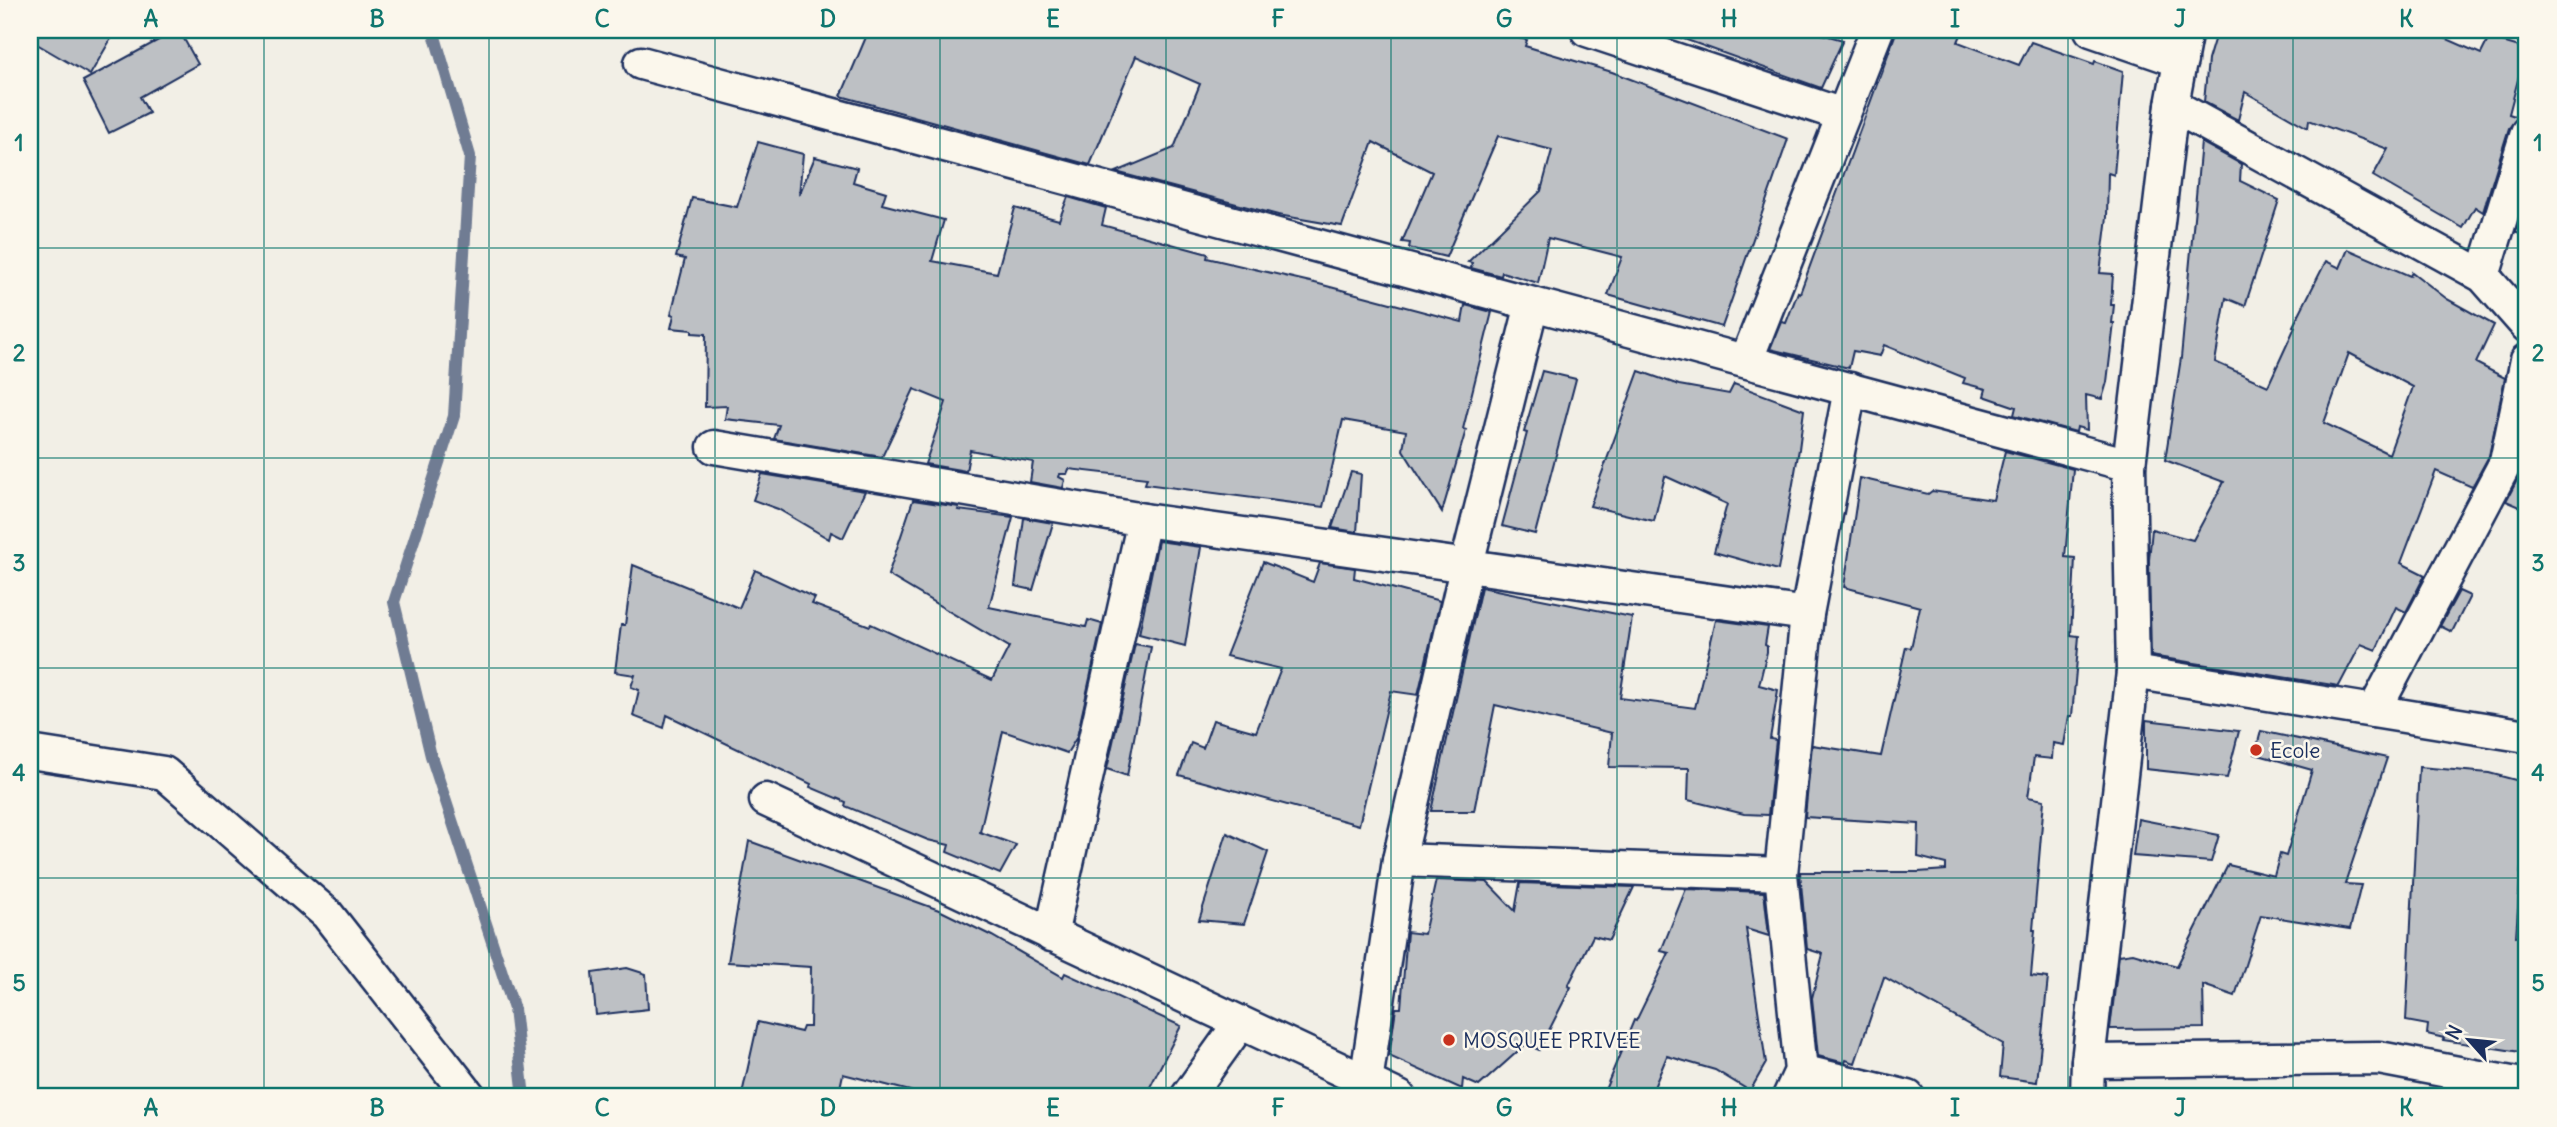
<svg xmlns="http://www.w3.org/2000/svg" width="2557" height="1127" viewBox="0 0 2557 1127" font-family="Delius,sans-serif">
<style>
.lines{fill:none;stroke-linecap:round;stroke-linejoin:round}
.stream{stroke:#707b93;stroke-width:12}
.building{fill:#bdc0c4;stroke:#1b2f5e;stroke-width:2;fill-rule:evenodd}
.street-casing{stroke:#1b2f5e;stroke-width:37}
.street{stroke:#fbf7ec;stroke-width:32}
.grid{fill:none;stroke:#0f766e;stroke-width:2;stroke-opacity:0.55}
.poi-dot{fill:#c8321e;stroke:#fbf7ec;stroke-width:2.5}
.labels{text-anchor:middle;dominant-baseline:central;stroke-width:5;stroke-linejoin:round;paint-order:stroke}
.poi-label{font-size:21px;fill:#1b2f5e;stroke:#fbf7ec;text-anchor:start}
.neatline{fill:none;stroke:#0f766e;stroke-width:2.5}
.grid-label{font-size:23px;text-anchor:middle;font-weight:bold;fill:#0f766e}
</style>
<rect width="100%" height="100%" fill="#f2efe6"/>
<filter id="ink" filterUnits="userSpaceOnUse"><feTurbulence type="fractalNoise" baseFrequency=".0143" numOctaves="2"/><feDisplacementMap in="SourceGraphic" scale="14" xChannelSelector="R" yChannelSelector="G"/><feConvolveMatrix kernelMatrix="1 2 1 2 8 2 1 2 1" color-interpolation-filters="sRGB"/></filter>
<g filter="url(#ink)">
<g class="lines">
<path class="stream" d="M433,30L470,156L454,416L394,602L431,756L514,1009L524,1097"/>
</g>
<g class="building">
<path d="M30,30H116L90,75L30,40Z"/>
<path d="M177,30H179L198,64L140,97L149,113L109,133L83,81Z"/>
<path d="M869,30H1486L1527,40L1525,46L1612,72L1788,139L1722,327L1608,295L1622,257L1548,238L1538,283L1502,272L1501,276L1471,268L1472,263L1468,262L1541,191L1552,150L1498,136L1446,257L1409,248L1410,243L1402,242L1432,172L1373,142L1342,226L1278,215L1116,172L1174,148L1200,84L1136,56L1090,165L841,96Z"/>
<path d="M1671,30H1807L1843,40L1821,88L1670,34Z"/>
<path d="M1897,30H1963L1958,42L2019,65L2031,42L2094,64L2095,61L2123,71L2114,175L2108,173L2107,217L2100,273L2113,274L2111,305H2114L2112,323H2114L2107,382L2102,399L2086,395L2087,430L2077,427L2076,432L2014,415L2016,407L1984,396L1986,389L1963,383L1965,378L1884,345L1880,356L1853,351L1849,368L1770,349L1781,322L1786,323L1798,292L1800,293Z"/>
<path d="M2217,30H2427L2481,54L2489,38L2526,49L2509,114L2518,117L2509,128L2483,212L2475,207L2463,228L2373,176L2388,149L2309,120L2308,128L2245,92L2238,120L2204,102L2208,60Z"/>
<path d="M758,142L803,154L799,195L815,157L857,168L853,182L886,192L882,204L944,220L932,261L997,273L1015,208L1059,220L1068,197L1106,208L1102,225L1208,254L1207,258L1319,284L1462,322L1465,305L1492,312L1463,429L1466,430L1442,512L1403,450L1406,431L1343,420L1323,507L1145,484L1147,478L1069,469L1067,474H1060L1059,477L1065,480L1063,488L1030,482L1033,462L970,450L966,471L925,464L946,402L914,389L882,457L774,439L779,425L725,419L727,406L705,407L706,334L692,333V330L671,328L674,315L671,314L685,259L676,257L692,198L737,207Z"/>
<path d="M2201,142L2241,164L2240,181L2279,200L2245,306L2226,298L2215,362L2268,386L2295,327L2293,326L2326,261L2340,268L2348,249L2410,276L2412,272L2447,299L2494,325L2476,363L2505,378L2489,456L2472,487L2436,471L2401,563L2425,575L2406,612L2396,607L2376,650L2361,644L2339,686L2151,656L2149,560L2152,529L2193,540L2224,482L2165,460L2181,358ZM2349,353L2413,387L2389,454L2324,423Z"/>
<path d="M2527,195V239L2516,232Z"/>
<path d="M1542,371L1576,379L1535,534L1502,526L1527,433L1524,432Z"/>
<path d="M1639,371L1679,385L1729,394L1734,384L1804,410L1799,449L1778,570L1714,552L1727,504L1665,476L1654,521L1590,506Z"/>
<path d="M2527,450V510L2506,501L2522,471Z"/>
<path d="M2005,451L2073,469L2065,557L2075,558L2071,635L2079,636L2072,716H2069L2064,745L2053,743L2052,759L2034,757L2028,797L2044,800L2033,930H2035L2031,976L2048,978L2037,1082L2000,1077L2003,1044L1884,977L1855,1063L1846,1060L1845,1063L1818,1056L1812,998L1823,954L1807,949L1800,872H1918L1946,870V864L1918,857L1919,824L1805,817L1812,745L1881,756L1906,647L1911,648L1920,607L1844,587L1860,478L1928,494L1932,491L1993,500Z"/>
<path d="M1351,472L1361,474L1357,532L1332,528Z"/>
<path d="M762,474L865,491L843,538L831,532L829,539L778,509L753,500Z"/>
<path d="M913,500L959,507L958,510L1013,517L989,607L1086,627L1088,620L1102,624L1077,737L1067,753L1003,731L980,832L1016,845L1000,874L947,852L949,845L928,840L845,806L846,802L810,787L811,784L667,715L664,728L633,716L639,690L631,687L635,675L615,672L621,625H625L633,565L739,608L755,570L815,598L812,604L870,626L871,624L992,680L1009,647L888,575Z"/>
<path d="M1024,518L1053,523L1033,590L1015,586Z"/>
<path d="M1158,541L1201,547L1185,646L1139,634Z"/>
<path d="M1263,562L1313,582L1320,563L1355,568L1354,578L1440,601L1418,695L1391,691L1359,825L1179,775L1191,743L1203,748L1213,720L1256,732L1281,669L1226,656Z"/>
<path d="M1481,587L1632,617L1620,698L1695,708L1716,620L1768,627L1765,645L1767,646V652L1759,685L1778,690L1770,739L1776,740L1768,815L1744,814L1688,800L1689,768L1609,767L1612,733L1495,705L1474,811H1431Z"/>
<path d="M2459,591L2470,596L2452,632L2440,626Z"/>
<path d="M1135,644L1151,647L1127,776L1107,769Z"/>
<path d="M2146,720L2239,731L2227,778L2146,769Z"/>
<path d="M2261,731L2387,758L2345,884L2361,885L2350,929L2261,915L2235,996L2203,985L2204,1028L2110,1029L2119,955L2133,953L2177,966L2228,865L2274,876L2280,854L2286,856L2312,770L2255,754Z"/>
<path d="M2419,767L2489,773L2527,783L2516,936L2527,937V1053L2443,1040L2444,1038L2427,1034L2428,1025L2406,1021Z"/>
<path d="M2138,819L2219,835L2211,862L2133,856Z"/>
<path d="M1227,833L1268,852L1244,924L1199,920Z"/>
<path d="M749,841L939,910L992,936L1063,977L1065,973L1181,1026L1145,1097H924L910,1091L843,1074L838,1097L742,1094L758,1022L801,1032L803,1027H810L811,967L728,962Z"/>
<path d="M1436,880L1487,882L1515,911L1520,883L1634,887L1609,940L1593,936L1568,986L1571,987L1539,1050L1526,1044L1479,1086L1463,1079L1462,1089L1389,1056L1396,1008H1401L1407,932L1424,934Z"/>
<path d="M1686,889L1764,892L1769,936L1746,929L1766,1063L1750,1091L1715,1070L1667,1056L1650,1097H1602L1634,1020L1636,1021L1669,953L1661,951Z"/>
<path d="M627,968L646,974L648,1009L596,1015L592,973Z"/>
</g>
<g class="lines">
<defs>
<g id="street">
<path d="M1587,30L1843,115"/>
<path d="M2091,30L2181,61"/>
<path d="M641,63L2129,465"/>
<path d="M2172,105L2483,276L2527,326"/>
<path d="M2483,276L2527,133"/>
<path d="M1746,361L1877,30"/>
<path d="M714,447L1144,520L1807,614"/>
<path d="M2133,672L2527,736"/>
<path d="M2374,711L2506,462L2527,360"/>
<path d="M30,752L164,773L327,914L470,1097"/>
<path d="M766,800L1399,1097"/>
<path d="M1399,860L1781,874"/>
<path d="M1051,935L1144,520"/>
<path d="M2088,1061L2379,1058L2527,1086"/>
<path d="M1801,1071L1908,1097"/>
<path d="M1366,1082L1399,860L1467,564L1532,304"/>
<path d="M1187,1097L1240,1023"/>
<path d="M1789,1097L1801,1071L1781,874L1807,614L1850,389"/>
<path d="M2087,1097L2088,1061L2133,672L2129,465L2172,105L2186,30"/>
</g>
</defs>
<use href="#street" class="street-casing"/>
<use href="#street" class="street"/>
</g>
</g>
<path class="grid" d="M264,30V1097M489,30V1097M715,30V1097M940,30V1097M1166,30V1097M1391,30V1097M1617,30V1097M1842,30V1097M2068,30V1097M2293,30V1097M30,248H2527M30,458H2527M30,668H2527M30,878H2527"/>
<g class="poi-dot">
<circle cx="2256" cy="750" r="7"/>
<circle cx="1449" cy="1040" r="7"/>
</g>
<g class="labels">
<g class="poi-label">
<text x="2270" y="750">Ecole</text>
<text x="1463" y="1040">MOSQUEE PRIVEE</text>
</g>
</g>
<rect width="2557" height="1127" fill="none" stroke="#fbf7ec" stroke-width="77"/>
<g transform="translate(2469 1040) rotate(297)" stroke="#fbf7ec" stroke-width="5" paint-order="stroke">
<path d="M0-5L12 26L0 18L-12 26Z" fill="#1b2f5e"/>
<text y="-10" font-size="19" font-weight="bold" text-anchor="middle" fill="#1b2f5e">N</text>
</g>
<rect x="38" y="38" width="2480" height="1050" class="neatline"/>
<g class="grid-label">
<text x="151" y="27">A</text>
<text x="377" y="27">B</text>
<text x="602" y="27">C</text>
<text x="828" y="27">D</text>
<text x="1053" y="27">E</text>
<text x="1278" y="27">F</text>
<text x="1504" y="27">G</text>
<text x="1729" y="27">H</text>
<text x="1955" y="27">I</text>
<text x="2180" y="27">J</text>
<text x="2406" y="27">K</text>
<text x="19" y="151">1</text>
<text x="2538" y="151">1</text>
<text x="19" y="361">2</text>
<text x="2538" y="361">2</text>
<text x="19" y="571">3</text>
<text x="2538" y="571">3</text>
<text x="19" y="781">4</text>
<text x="2538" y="781">4</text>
<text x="19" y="991">5</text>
<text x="2538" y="991">5</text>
<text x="151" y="1116">A</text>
<text x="377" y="1116">B</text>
<text x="602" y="1116">C</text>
<text x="828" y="1116">D</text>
<text x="1053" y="1116">E</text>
<text x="1278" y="1116">F</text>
<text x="1504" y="1116">G</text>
<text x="1729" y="1116">H</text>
<text x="1955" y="1116">I</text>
<text x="2180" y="1116">J</text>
<text x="2406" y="1116">K</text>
</g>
</svg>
